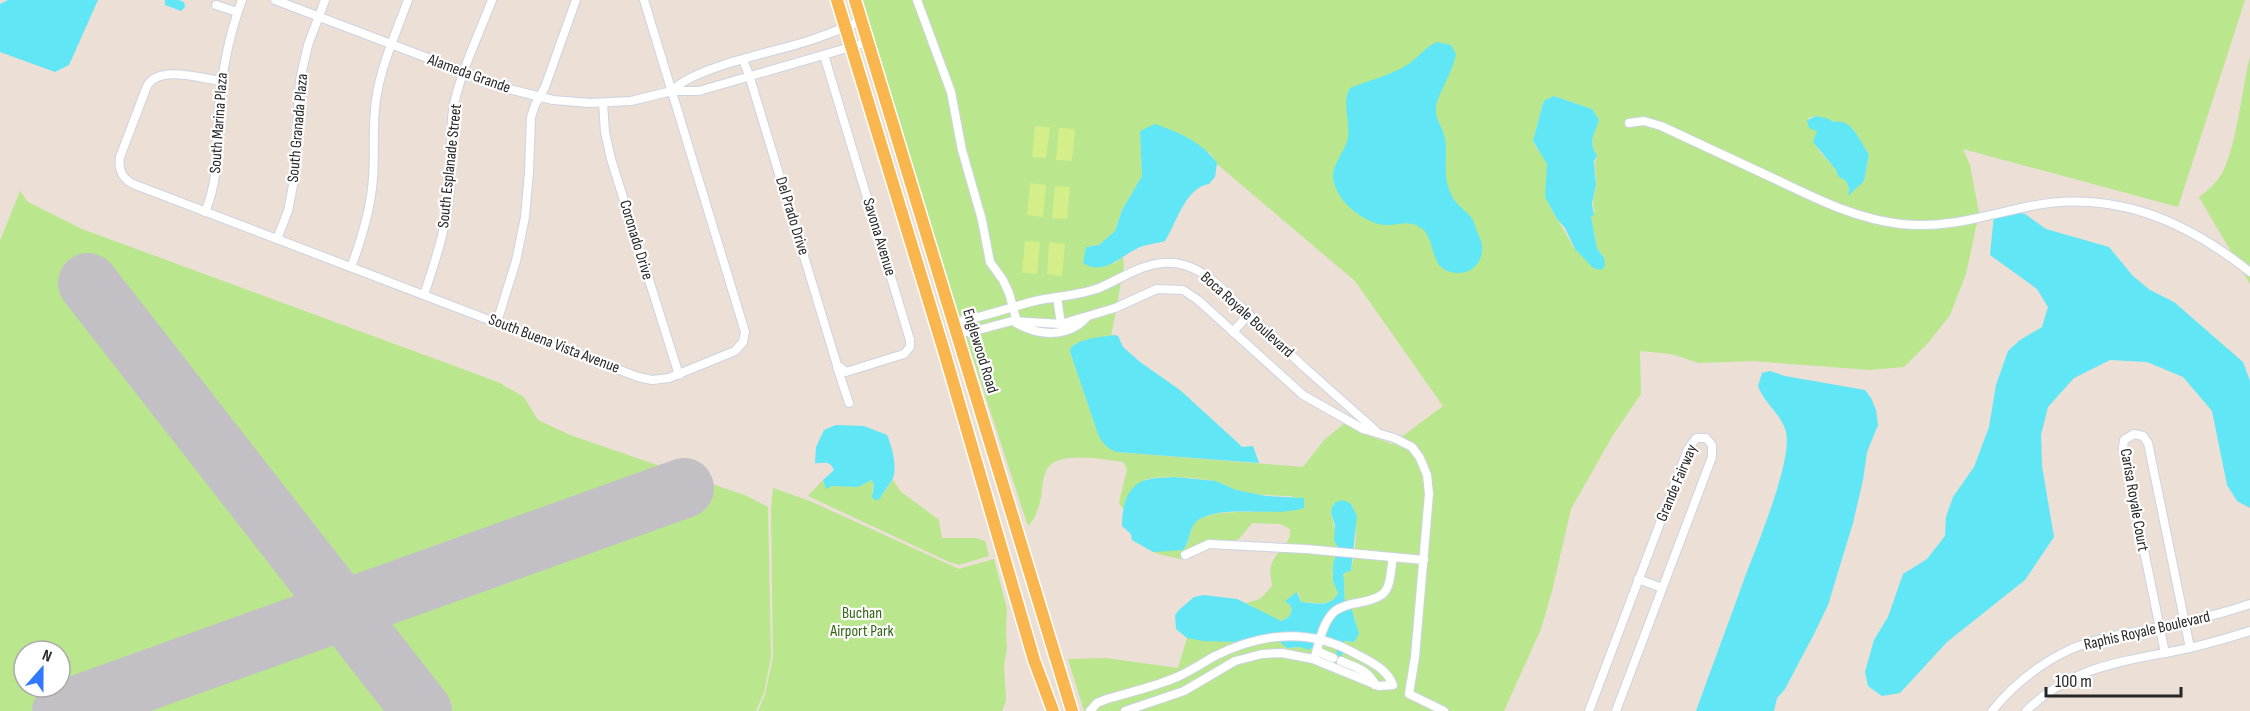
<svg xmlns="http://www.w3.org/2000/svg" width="2250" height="711" viewBox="0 0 2250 711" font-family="'Sofia Sans Condensed',sans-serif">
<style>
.green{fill:#bae68e;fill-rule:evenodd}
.pitch{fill:#d4ee89}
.water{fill:#61e6f5}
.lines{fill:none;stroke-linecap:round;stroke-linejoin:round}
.runway{stroke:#c2c0c4;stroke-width:60}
.minor-casing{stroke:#ccd3e1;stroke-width:10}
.primary-casing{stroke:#fff;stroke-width:15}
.minor{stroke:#fff;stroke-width:8}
.primary{stroke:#f9b54e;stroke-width:12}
.labels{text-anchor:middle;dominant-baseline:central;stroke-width:4.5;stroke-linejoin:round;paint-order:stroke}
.street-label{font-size:16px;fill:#272727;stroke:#fff}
.park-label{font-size:16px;fill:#336614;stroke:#fff}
</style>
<rect width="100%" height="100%" fill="#ebdfd6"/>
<g class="green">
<path d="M863,0H2245L2178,207L1963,149L1970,165L1979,213L1966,274L1950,315L1929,342L1904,367L1870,370L1753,361L1699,363L1671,354L1640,351L1641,394L1613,435L1571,509L1552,591L1541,629L1504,711H1084L1068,659L1106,658L1178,668L1187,638L1242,642L1251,637L1280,642L1291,648L1300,647L1308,650L1317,641L1343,653L1344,641L1354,642L1356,622L1352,610L1347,607C1342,595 1346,587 1343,576L1346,572L1351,571C1354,555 1361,517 1351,504L1331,513C1333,520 1338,546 1337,551C1336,560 1331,569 1333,579C1334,584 1337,588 1338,593C1331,608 1316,602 1301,602L1298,592L1285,601L1291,606C1293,615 1288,618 1281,621L1258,611L1246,603L1260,599L1272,586C1272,580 1269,572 1271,566C1275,551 1292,545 1290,529L1280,524L1252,523L1239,539L1181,559L1162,555L1153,552L1187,545C1189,538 1191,528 1195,523C1209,506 1270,515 1292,509V496C1273,496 1255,495 1236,490C1229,488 1222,483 1215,481C1201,478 1156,474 1145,480C1133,486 1126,496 1123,509L1119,503L1127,469L1123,462C1106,460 1057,450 1047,469C1043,477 1042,488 1041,497C1039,507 1036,518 1028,526L963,328L960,323L869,29ZM1554,96L1592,109L1599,120C1595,131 1588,142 1597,155C1593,165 1597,175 1596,186C1595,195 1591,202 1595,211L1591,215L1597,248L1604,258L1573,247C1566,231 1554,217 1548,202C1544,189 1549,177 1547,165C1545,156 1536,150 1533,141L1543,103ZM1816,116L1852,128L1869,154L1864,181L1848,195L1849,188L1846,181L1838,176L1836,170L1819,151L1816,144L1817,131L1809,125L1808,118ZM1140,131L1210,153L1217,164L1355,281L1443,406L1392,444L1360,432L1345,423L1324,440L1303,467L1116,452L1097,431L1070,352L1071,347L1079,342L1111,337L1124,266L1123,257L1114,264L1086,247L1099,245L1115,231L1122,210L1142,176Z"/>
<path d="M2250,56V284L2199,197C2207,191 2213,186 2219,178C2236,155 2242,87 2250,56Z"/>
<path d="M20,191L28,202L82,229L498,382L524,397L538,420L570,435L747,496L768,507L771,657L764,693L756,711H0V241ZM24,651H60V687H24Z"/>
<path d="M823,480L824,485L858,487L872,480L874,486L872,492L880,498L893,480L900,491L939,520L942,538H976L985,541L989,556L959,565L947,561L808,496Z"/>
<path d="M773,488L810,501L959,569L994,559L1007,609L1006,630L1007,649L1004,665L1006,701L1002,711H758L765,695L773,657L771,509Z"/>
</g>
<g class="pitch">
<path d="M1035,126L1050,127L1046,158L1032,157Z"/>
<path d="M1059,128L1075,129L1072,161L1056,160Z"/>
<path d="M1030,183L1046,185L1043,217L1027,215Z"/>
<path d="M1055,186L1070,187L1067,219L1052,218Z"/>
<path d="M1025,241L1040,242L1037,274L1022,273Z"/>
<path d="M1049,242L1065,244L1062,276L1047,274Z"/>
</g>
<g class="water">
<path d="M8,0H98L69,65L55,72L0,52V4Z"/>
<path d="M165,0H178L184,2L185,7L181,11L165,5Z"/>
<path d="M1437,42L1451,45L1456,54C1453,73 1436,96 1436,109C1435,119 1442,126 1444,135C1449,152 1442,171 1449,189C1454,204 1461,206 1471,217C1474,221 1475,225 1476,229C1481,241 1485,246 1480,259C1476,268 1468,273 1459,273C1427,273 1438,240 1421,228C1409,219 1397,226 1385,225C1364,224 1332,198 1333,175C1334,163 1343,153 1347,142C1352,125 1341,103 1350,88C1370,80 1389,76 1407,65C1418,58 1425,47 1437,42Z"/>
<path d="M1554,96L1592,109L1599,120C1596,131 1587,142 1597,155L1594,161L1596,185L1592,204L1594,215L1591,216L1597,248L1604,258L1605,265L1602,270L1593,268L1575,249L1565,228L1557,219L1545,197L1547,164L1533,141L1543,103L1545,100Z"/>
<path d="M1816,116L1829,119L1833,122C1853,118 1859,141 1869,154L1864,181L1848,196L1849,188L1846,181L1838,176L1836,170L1813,142L1817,131L1809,128L1807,120Z"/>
<path d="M1155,124C1179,132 1203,143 1217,163L1215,177L1209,184C1185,188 1177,222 1165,241C1156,244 1145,244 1136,249C1120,257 1103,276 1083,263L1086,247L1099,245L1115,231L1122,210L1142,176L1140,131Z"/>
<path d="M2004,209L2025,214L2046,229L2109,247L2133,276L2150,290L2174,302L2243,362L2250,381V508L2237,501L2227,485L2212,411L2183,377L2147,362L2110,360L2074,378L2048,407L2041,435L2042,466L2054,537L2025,580L1947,642L1900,693L1882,696L1868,686L1865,672L1874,640L1888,617L1903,574L1927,559L1945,536L1946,517L1953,497L1974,467L1989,427L1996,385L2008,351L2020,340L2042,327L2048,307L2037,289L1990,255L1994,214Z"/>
<path d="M1115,335L1118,336L1123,347L1140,362L1180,390L1238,443L1242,447L1253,446L1259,463L1116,452C1105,447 1101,442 1097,431L1070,352L1071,347L1079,342L1093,338Z"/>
<path d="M1770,371L1785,376L1865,390L1871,398L1876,410L1878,425L1867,452L1863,480L1853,523L1828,605L1814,634L1785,689L1777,698L1774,711H1696C1712,666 1729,622 1745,577C1756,548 1793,460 1786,432C1782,415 1764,403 1758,386L1762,373Z"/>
<path d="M836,425L864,426L887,435C892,446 899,471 891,482C887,488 883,492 880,499L875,500L872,497L874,486L872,480L858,487L832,486L826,489L823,480L834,470C829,459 823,464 815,463L816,447L824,430Z"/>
<path d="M1174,477L1216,481L1236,490L1266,496L1304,498V508C1277,518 1220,503 1197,521C1189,527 1190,542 1183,550L1153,552L1132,540L1131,534L1122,526C1122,506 1127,483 1150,479C1158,477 1166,478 1174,477Z"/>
<path d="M1343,500L1351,504L1357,516L1351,571L1346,572L1343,575C1346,587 1342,595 1347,607L1352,610L1359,634L1354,642L1344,641L1343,653L1340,657L1337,654L1336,650L1323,642L1308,650L1300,647L1287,648L1280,642L1251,637L1242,642L1204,641L1187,638L1176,629L1175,615L1179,610L1194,597L1204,595L1237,599L1281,621C1288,618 1293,615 1291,606L1285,601L1297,592L1301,602C1316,603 1331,608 1338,593L1333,581V565L1338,548L1334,540L1335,525L1331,513L1332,507L1336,502Z"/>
</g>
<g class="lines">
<g class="runway">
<path d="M88,283L422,711"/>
<path d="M62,711L684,488"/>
</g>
<defs>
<g id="minor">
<path d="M275,0L509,89L553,100L590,103L631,101L672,91H699L868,42"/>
<path d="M917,0L951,92L962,150L982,220L990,262L1003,280L1009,293L1017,322"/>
<path d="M216,5L237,12"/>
<path d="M743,60L749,75L837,365L846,372L904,354L910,347V340L824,55"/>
<path d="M221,81C200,78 159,65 147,86L120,157C118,170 122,178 133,184L638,377L652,380L669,378L735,351L743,342L745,332L644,0"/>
<path d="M672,91C692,68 773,52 805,42C824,36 843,28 861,21"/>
<path d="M603,103L605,132L611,159L679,375"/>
<path d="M1629,123L1644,121L1661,126C1700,144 1738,162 1777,180C1817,199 1856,219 1901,224C1945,229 1984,216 2026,207C2112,188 2185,220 2250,272"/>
<path d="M205,212C220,177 216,144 219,108C222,70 229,35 242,0"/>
<path d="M277,239L288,211L294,180L300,80L308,45L325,0"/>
<path d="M351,267C362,238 371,209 373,178C375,152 372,126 376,100C381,65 396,33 408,0"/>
<path d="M424,295C437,256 449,219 451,178C452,154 449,128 454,104C462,69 479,34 492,0"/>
<path d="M1057,297L1061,324"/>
<path d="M497,322L516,261L525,217L529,172L531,117L535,105L545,87L576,0"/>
<path d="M954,322C982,318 1007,308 1035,301C1056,296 1078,296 1099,288C1121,279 1139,265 1163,263C1184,261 1202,271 1217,284L1304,367L1375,430"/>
<path d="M1016,323C1039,336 1067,338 1086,318"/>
<path d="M1233,332L1249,314"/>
<path d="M958,333L978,330L1012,321L1061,324L1115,308L1157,289L1183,290L1198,300L1303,395L1363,429L1394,438L1412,447L1420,458L1427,475L1429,494L1415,657L1409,694L1444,711"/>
<path d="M837,367L849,403"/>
<path d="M1185,555L1209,544L1306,549L1424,560"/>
<path d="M1638,579L1662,588"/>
<path d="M1317,651L1333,658"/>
<path d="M2165,653L2123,448L2124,440L2134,434L2143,436L2148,443L2190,648"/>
<path d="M1314,659C1319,645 1322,622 1335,611C1341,607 1350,604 1357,603C1392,597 1388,589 1393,557"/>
<path d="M1341,661C1355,667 1369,670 1375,685"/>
<path d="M1090,711L1097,703L1107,699C1130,692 1154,687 1177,677C1189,672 1201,664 1213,657C1260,633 1309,627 1356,654C1371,662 1387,669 1393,685L1379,686L1313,659L1282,653L1262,654L1235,661L1184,691L1125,711"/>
<path d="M1589,711L1688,449L1696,438H1706L1712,445V457L1616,711"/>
<path d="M1992,711C2013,685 2041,663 2071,649C2100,637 2131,633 2161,627C2191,621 2221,614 2250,604"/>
<path d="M2026,711C2067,671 2111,663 2165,653C2193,648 2222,640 2250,631"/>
</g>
<g id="primary">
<path d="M837,0L944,351L1034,660L1053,711"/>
<path d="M855,0L1072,711"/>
</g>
</defs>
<use href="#minor" class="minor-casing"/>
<use href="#primary" class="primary-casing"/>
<use href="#minor" class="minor"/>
<use href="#primary" class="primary"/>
</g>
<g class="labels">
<g class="street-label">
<text transform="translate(469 74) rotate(20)">Alameda Grande</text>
<text transform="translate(219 123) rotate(-86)">South Marina Plaza</text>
<text transform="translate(298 128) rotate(-85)">South Granada Plaza</text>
<text transform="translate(450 166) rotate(-84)">South Esplanade Street</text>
<text transform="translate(792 216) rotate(73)">Del Prado Drive</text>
<text transform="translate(879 237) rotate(73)">Savona Avenue</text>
<text transform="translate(636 240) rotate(73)">Coronado Drive</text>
<text transform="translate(1247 315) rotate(42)">Boca Royale Boulevard</text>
<text transform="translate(554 344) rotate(21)">South Buena Vista Avenue</text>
<text transform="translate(980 351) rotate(73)">Englewood Road</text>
<text transform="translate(1677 483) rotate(-67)">Grande Fairway</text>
<text transform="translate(2134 500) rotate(80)">Carisa Royale Court</text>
<text transform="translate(2147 631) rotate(-13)">Raphis Royale Boulevard</text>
</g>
<g class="park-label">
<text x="862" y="613">Buchan<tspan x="862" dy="18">Airport Park</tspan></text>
</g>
</g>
<g transform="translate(42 669) rotate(21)"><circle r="28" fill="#ffffff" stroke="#a9a9a9" stroke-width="1.5"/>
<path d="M0-4.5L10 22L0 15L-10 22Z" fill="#2f78ff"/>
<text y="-9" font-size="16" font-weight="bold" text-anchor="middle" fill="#272727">N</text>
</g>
<path d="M2046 687v9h135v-9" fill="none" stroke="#272727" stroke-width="3"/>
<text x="2055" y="687" font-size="18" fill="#272727" stroke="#ffffff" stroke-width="4.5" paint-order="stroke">100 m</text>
</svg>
